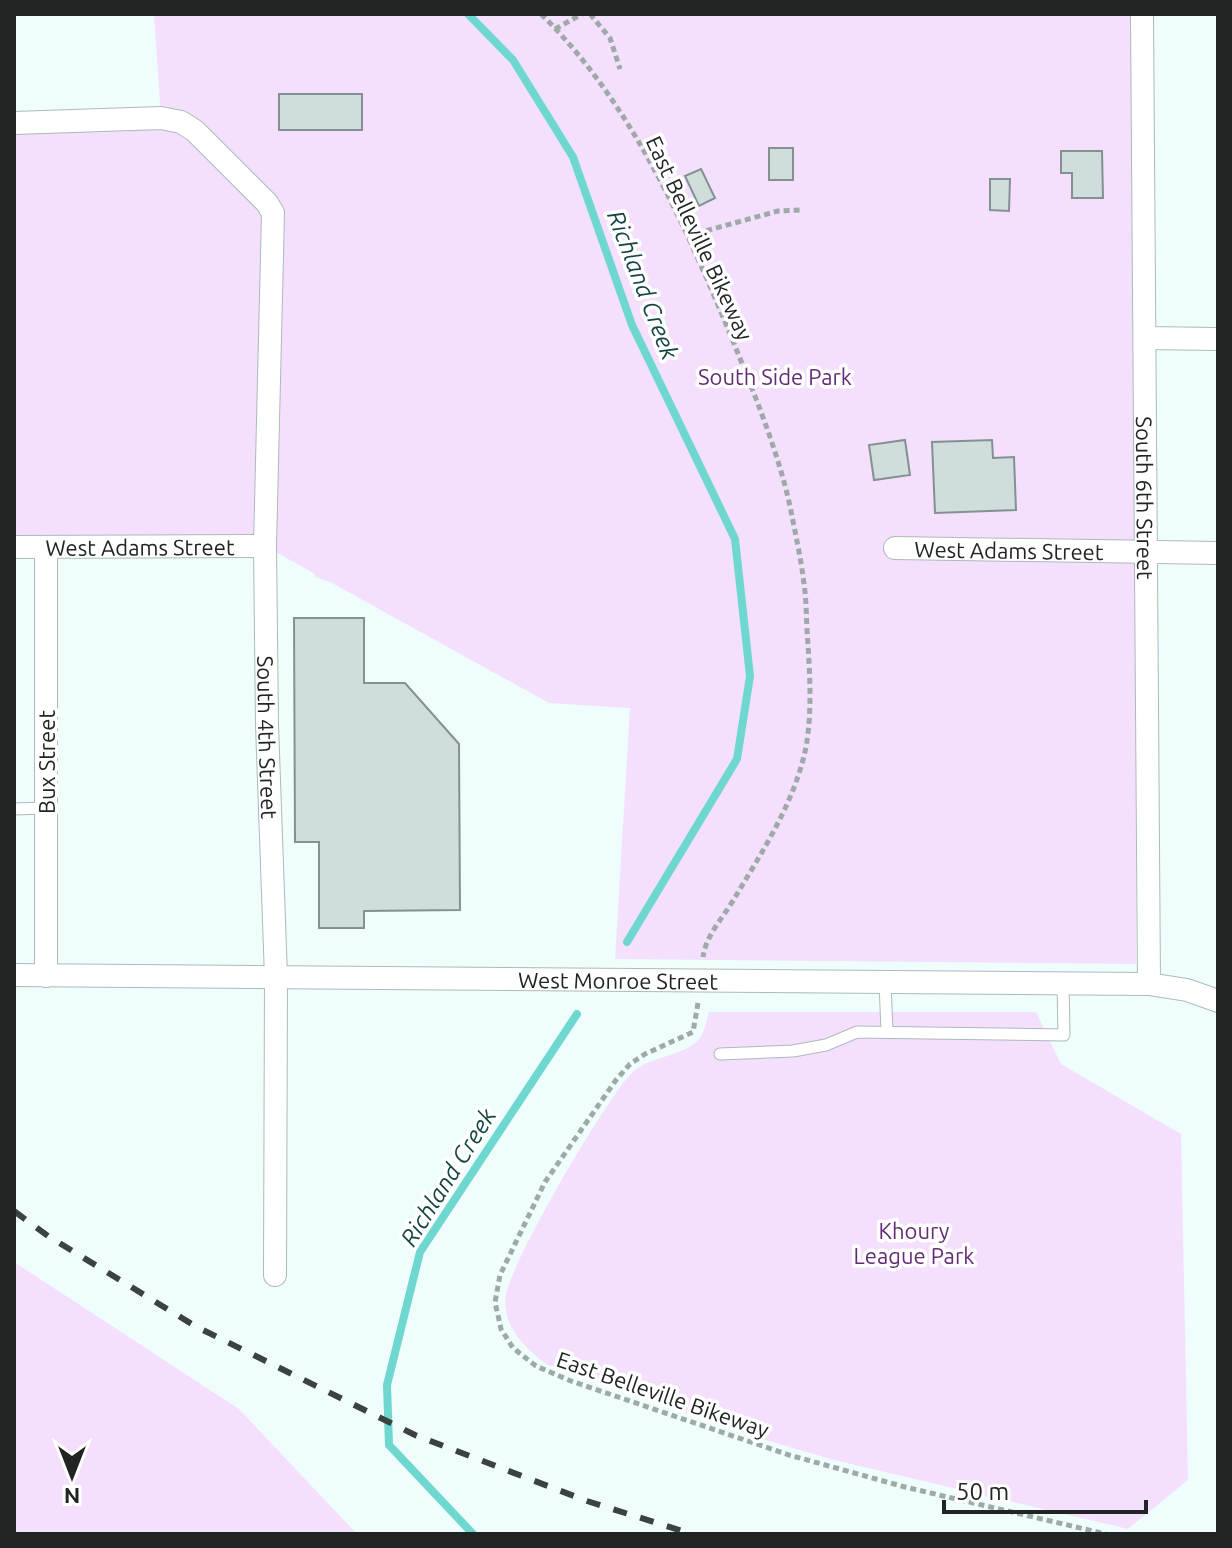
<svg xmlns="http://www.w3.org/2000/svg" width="1232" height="1548" viewBox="0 0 1232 1548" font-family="Ubuntu,sans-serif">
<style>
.green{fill:#f4e0fd}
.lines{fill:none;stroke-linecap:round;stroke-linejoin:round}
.stream{stroke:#6ed7d0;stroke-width:8}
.building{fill:#cfdedc;stroke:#849190;stroke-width:2}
.lane-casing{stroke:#acbab9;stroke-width:13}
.street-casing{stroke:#acbab9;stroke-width:24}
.path{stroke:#9ea9a8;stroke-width:5;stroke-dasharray:6 4;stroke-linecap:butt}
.lane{stroke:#fff;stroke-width:11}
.street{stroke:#fff;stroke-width:22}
.rail{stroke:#3b4240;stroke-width:6;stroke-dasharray:14 14;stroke-linecap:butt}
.labels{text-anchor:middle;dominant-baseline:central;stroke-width:7;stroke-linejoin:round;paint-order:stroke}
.street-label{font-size:22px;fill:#202524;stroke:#fff}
.park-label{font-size:22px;fill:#632d76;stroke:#fff}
.water-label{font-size:24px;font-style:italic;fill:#144542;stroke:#fff}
</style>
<rect width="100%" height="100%" fill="#effefc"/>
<g class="green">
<path d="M154,14H1138L1136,964L615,959L630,708L549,703L330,582L315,577V574L265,546L14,544V118H161Z"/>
<path d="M709,1012H1036L1061,1064L1181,1134L1188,1480L1128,1529L834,1460L762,1439L546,1364C525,1347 505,1330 505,1300C505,1271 609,1093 633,1072C651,1055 690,1056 702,1035C705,1029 707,1019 709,1012Z"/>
<path d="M14,1262L239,1409L357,1534H14Z"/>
</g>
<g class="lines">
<g class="stream">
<path d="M468,14L513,60L573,157L632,325L735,539L750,676L737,759L627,942"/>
<path d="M473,1534L389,1445L387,1385L420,1252L577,1014"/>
</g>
</g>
<g class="building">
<rect x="279" y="94" width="83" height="36"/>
<rect x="769" y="148" width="24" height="32"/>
<path d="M1061,151H1102L1103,198H1072V173H1061Z"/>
<path d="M701,169L715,198L699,206L685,176Z"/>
<path d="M990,179H1010L1009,211L990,210Z"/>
<path d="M905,440L910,475L874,480L869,445Z"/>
<path d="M992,440L993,458L1014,457L1016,510L935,513L932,442Z"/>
<path d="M294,618H364V683H405L459,744L460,910L364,911V928H319V842H295Z"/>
</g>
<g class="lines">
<defs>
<g id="lane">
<path d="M14,809L46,808"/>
<path d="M885,983L887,1031"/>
<path d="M720,1054L793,1051L826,1045L857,1032L1064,1035L1063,983"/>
</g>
<g id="street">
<path id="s1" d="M1142,14L1149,984"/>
<path id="s2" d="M14,123L161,118L181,122L195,131L267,203L273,213L265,546L267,725L276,977L275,1275"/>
<path d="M1145,338L1218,339"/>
<path id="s3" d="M14,547L265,546"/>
<path d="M46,548V976"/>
<path id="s4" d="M895,548L1218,553"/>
<path id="s5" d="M14,975L1149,984L1187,990L1218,1001"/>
</g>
</defs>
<use href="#lane" class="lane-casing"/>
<use href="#street" class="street-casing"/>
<g class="path">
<path d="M541,14C633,104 687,229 735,346C756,398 778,452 790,506C795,532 801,558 804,584C807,603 806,624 808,644C810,678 812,713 806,747C795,802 762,852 734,899C723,918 706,935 703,957"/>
<path d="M590,14L610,38L620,69"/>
<path d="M555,29L582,14"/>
<path d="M687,236L778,211L802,210"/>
<path d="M698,1003L693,1032L645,1054L630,1064L616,1080L545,1182L500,1275L495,1302L501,1329L513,1348L536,1366L571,1381L789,1455L905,1487L1106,1534"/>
</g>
<use href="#lane" class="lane"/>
<use href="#street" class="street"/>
<path class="rail" d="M14,1211L48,1236L195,1326L415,1435L587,1501L692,1534"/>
</g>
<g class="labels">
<g class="street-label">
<text transform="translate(700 238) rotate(65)">East Belleville Bikeway</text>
<text stroke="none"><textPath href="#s1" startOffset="484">South 6th Street</textPath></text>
<text stroke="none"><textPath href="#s3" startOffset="126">West Adams Street</textPath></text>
<text stroke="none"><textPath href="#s4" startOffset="114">West Adams Street</textPath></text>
<text stroke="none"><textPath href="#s2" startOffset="822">South 4th Street</textPath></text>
<text transform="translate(46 762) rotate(-90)">Bux Street</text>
<text stroke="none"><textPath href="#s5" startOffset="604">West Monroe Street</textPath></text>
<text transform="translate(663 1394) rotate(19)">East Belleville Bikeway</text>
</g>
<g class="park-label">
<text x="775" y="376">South Side Park</text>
<text x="914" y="1230">Khoury<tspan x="914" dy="25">League Park</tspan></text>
</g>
<g class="water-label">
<text transform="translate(643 285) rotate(69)">Richland Creek</text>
<text transform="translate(448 1177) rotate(-58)">Richland Creek</text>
</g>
</g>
<rect width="1232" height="1548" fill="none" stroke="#202524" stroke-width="32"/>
<g transform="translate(72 1476) rotate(180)" stroke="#ffffff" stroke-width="6" paint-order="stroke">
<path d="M0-6L14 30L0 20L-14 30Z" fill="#202524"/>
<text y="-12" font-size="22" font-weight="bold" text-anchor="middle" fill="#202524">N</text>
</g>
<path d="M944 1500v12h202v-12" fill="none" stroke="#202524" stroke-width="4"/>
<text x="956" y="1500" font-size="24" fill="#202524" stroke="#ffffff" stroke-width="6" paint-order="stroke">50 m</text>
</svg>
